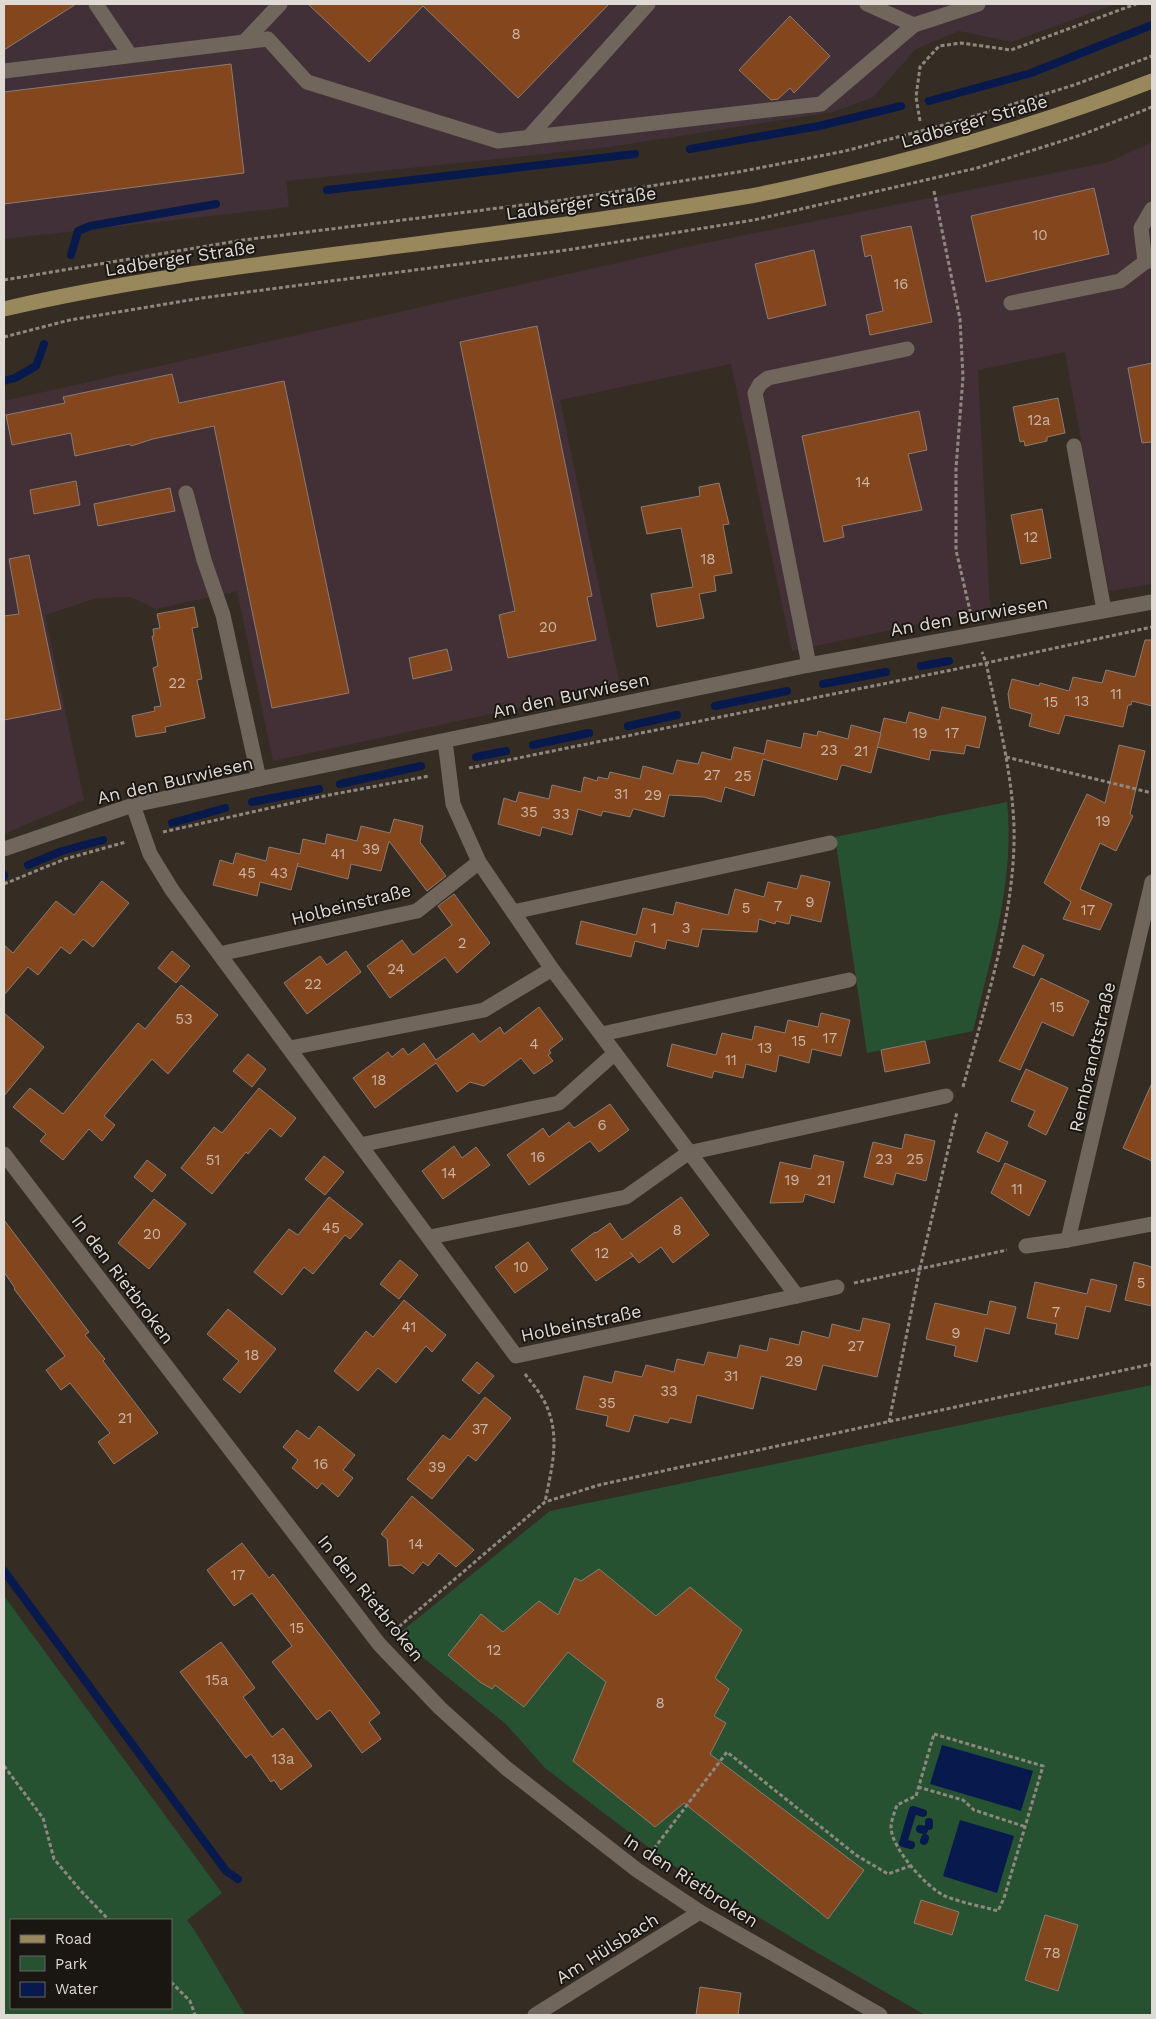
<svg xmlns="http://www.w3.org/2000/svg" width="1156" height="2019" viewBox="0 0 1156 2019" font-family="'Work Sans',sans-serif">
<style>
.commercial{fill:#433036}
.industrial{fill:#423038}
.green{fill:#275232;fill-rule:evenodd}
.water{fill:#07194d}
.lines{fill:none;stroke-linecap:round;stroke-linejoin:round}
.stream{stroke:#07194d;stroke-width:8}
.building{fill:#83461d;stroke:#8a7c75}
.path{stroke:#8f8881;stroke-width:3;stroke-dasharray:4 2.5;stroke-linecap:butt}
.minor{stroke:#70665c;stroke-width:15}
.major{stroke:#98885b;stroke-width:15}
.labels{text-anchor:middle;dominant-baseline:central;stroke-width:4;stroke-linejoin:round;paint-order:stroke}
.number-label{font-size:15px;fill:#c8b5a6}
.street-label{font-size:18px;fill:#dfdad4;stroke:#1a1612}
</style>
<rect width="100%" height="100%" fill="#352d24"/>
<path class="commercial" d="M1152,142V584L1109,591L1065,352L978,370L990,609L792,651L731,364L560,400L620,686L273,761L237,591L156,609L131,597L97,598L45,615L84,800L4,834V401L701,244L1109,162Z"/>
<path class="industrial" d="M4,4H1115L1012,42L959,31L916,49L873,97L833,112L609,147L286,181L289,207L4,239Z"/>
<g class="green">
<path d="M1007,802C1015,881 991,955 973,1031L867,1053L835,837Z"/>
<path d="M1152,1385V2015H925L816,1952L668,1862L545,1768L506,1724L396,1636L550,1511Z"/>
<path d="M4,1596L222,1893L187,1920L195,1931L245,2015H4ZM11,1920H171V2008H11Z"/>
</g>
<g class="water">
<path d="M942,1745L1033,1771L1021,1811L930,1784Z"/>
<path d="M960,1820L1014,1836L997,1893L943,1876Z"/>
</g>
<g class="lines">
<g class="stream">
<path d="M929,101L1031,73L1152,25"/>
<path d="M690,149L819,126L901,106"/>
<path d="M327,190L635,154"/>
<path d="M71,255L78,231L90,226L216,204"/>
<path d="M4,381L15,378L36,366L44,344"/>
<path d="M921,666L949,661"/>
<path d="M823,684L886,672"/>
<path d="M715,706L787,691"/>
<path d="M628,726L677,715"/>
<path d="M533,745L589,733"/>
<path d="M476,757L506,751"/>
<path d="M340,784L421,766"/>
<path d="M252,802L319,789"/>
<path d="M172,823L225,808"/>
<path d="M28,865L62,851L103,840"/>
<path d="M4,876V875"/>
<path d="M4,1571L226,1871L238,1879"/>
<path d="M929,1822V1826"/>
<path d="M920,1829L924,1830"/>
<path d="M924,1841L925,1838"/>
<path d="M911,1845L903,1843L913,1810L923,1813"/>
</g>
</g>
<g class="building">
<path d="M4,4H76L4,50Z"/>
<path d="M308,4H609L518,98L423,6L369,62Z"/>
<path d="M790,16L830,56L794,93L790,88L778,99L771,100L739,70Z"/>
<path d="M231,64L244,173L4,204V92Z"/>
<path d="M1094,188L1109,254L986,282L971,216Z"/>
<path d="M911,226L932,322L870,335L866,315L883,311L871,255L865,257L861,236Z"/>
<path d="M814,250L826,305L768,319L755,264Z"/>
<path d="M537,326L592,596L587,597L596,640L508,658L499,615L515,611L460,342Z"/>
<path d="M1152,363V442L1142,443L1128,368Z"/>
<path d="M172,374L179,403L284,381L349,693L272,708L214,426L153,439L131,446L130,444L75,456L71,433L12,445L6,415L65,403L63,397Z"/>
<path d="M1058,398L1065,433L1047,437V441L1025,446L1024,441L1020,442L1013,407Z"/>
<path d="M919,411L927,450L908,454L922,510L842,526L844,537L824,542L802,436Z"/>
<path d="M76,481L80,505L34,514L30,490Z"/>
<path d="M719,483L729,524L723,525L732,573L714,576L716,591L699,594L704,618L657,627L651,594L693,587L681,528L647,534L641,507L700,496L699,487Z"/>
<path d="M170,488L175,511L98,526L94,504Z"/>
<path d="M1042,509L1051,558L1021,564L1011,515Z"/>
<path d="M29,555L61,709L4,720V616L19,614L9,559Z"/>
<path d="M194,607L198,627L192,628L202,679L197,680L205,718L165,727L166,732L136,737L132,716L155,711L154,707L161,706L153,668L158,666L152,636H154L153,629L160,628L157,614Z"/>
<path d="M1145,640H1152V706L1132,701L1131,705H1128L1123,727L1065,715L1059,734L1029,726L1032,714L1010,708L1008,694L1012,679L1039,686L1040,683L1069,691L1073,677L1102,683L1106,670L1135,677Z"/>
<path d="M447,649L452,670L413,679L409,658Z"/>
<path d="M942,707L986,717L979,748L966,745L964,754L931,750L929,760L877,747L884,718L906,723L909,712L939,720Z"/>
<path d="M851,725L881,733L871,773L843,765L841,766L837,780L763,759L754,796L725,787L721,802L704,797L669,795L664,817L635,809H633L630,817L603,811L601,816L578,809L572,835L542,827L540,836L498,824L504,798L516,802L519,792L549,799L552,785L581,792L584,777L597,781L598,777L608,779L610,772L640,779L643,766L673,774L677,760L698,764L702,752L731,760L734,747L764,754L767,740L801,748L804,733L817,736L818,731L848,739Z"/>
<path d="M1119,745L1145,751L1130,814L1133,816L1116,851L1100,843L1080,889L1112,904L1100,930L1063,919L1071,902L1044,883L1087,794L1105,803Z"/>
<path d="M394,819L423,826L420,842L446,876L427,891L389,841L381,871L351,864L348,879L297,866L298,863L291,890L260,882L257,896L213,885L220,860L233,864L236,853L266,861L269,847L300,854L303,839L325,844L327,834L357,841L361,826L390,833Z"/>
<path d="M801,875L830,882L821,922L791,915L789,924L776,921L775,924L759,919L757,932L702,929L698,947L667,940L665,949L635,941L631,957L576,944L581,921L636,935L643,908L673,915L676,902L728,915L735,889L764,897L768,882L797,889Z"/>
<path d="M102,881L129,903L93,947L83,939L70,954L61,947L38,975L28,967L4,995V945L13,953L56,901L74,915Z"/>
<path d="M454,894L490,943L457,973L445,957L390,998L367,966L402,940L413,955L452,925L438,906Z"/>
<path d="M1023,945L1044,955L1034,976L1013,967Z"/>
<path d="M172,951L190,966L176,983L158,968Z"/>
<path d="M346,951L361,972L307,1014L284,983L320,956L327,965Z"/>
<path d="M1041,978L1089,1001L1073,1036L1042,1022L1020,1070L999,1061Z"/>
<path d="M181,985L218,1015L168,1074L152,1059L104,1116L115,1125L102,1141L89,1129L63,1160L40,1141L46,1134L13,1107L30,1088L63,1114L138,1023L145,1029Z"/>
<path d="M539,1007L563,1039L549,1050L551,1053L548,1055L553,1061L534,1074L521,1058L484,1086L470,1082L457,1092L436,1063L375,1108L353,1078L388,1052L392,1057L403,1048L408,1055L424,1043L436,1060L473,1033L480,1042L500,1027L504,1034Z"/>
<path d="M4,1013L44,1047L4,1096Z"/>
<path d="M821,1013L850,1020L841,1056L812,1049L809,1063L779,1055L776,1072L746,1064L743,1078L714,1071L712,1078L667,1066L672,1044L716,1055L722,1033L752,1040L755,1026L785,1033L788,1020L818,1027Z"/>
<path d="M925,1041L930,1063L885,1072L881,1050Z"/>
<path d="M248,1054L266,1069L252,1087L233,1071Z"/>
<path d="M1026,1069L1068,1088L1046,1135L1028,1126L1035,1111L1011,1101Z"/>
<path d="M1152,1083V1161L1123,1148Z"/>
<path d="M259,1088L296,1118L281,1137L270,1128L248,1154L246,1152L212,1194L181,1168L214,1127L222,1133Z"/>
<path d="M610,1104L629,1130L599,1152L590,1141L529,1185L507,1155L543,1128L549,1137L569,1122L574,1128Z"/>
<path d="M986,1132L1008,1142L999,1162L977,1152Z"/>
<path d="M905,1134L935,1141L926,1181L896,1173L893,1185L864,1177L873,1142L902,1149Z"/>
<path d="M454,1146L462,1158L476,1147L490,1165L443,1199L422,1171Z"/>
<path d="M814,1155L844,1162L834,1203L805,1194L803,1202L770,1203L780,1162L811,1169Z"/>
<path d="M324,1156L344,1172L325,1195L305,1179Z"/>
<path d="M147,1160L166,1175L152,1192L134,1177Z"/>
<path d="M1005,1163L1046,1181L1029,1216L991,1193Z"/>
<path d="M329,1197L363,1224L350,1239L345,1235L313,1274L304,1267L282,1295L254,1272L289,1229L298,1235Z"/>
<path d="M681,1197L709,1235L673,1263L661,1247L639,1263L630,1252L633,1256L596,1281L571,1250L595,1232L596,1233L610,1223L622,1240Z"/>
<path d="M154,1199L186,1224L149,1269L118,1243Z"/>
<path d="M4,1220L89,1332L85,1335L105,1359L103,1361L158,1433L114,1464L98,1442L110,1433L70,1383L61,1390L46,1370L65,1356L14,1289L15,1288L4,1272Z"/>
<path d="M528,1242L548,1269L515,1293L495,1267Z"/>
<path d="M400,1260L418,1275L399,1299L380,1284Z"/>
<path d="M1134,1262L1152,1267V1306L1125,1300Z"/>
<path d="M1091,1279L1117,1285L1110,1312L1086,1306L1078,1339L1055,1334L1057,1324L1027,1318L1035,1282L1087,1294Z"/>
<path d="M404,1300L446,1335L432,1352L426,1346L396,1383L378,1368L358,1391L334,1371L366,1331L373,1337Z"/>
<path d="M990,1301L1016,1307L1009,1334L985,1328L977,1362L954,1356L956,1346L926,1339L935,1303L987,1315Z"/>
<path d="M228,1309L276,1349L240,1393L223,1379L239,1361L207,1334Z"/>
<path d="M863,1318L890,1324L877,1377L823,1365L816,1390L761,1376L753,1409L697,1395L691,1423L670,1418L668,1423L634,1415L629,1432L606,1426L608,1416L576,1409L584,1376L612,1383L615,1371L642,1377L646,1365L674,1372L677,1359L704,1365L708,1352L737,1358L740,1345L767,1351L770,1338L799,1345L802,1331L829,1338L832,1324L860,1331Z"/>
<path d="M477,1362L494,1376L479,1394L462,1380Z"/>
<path d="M485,1397L511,1418L476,1461L468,1455L432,1499L407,1479L443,1435L450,1440Z"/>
<path d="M319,1426L355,1455L343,1470L353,1478L338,1497L322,1483L317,1489L292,1468L298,1460L283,1447L297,1430L309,1439Z"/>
<path d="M412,1496L474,1550L456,1567L439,1553L428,1566L423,1562L413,1574L401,1565L389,1566L387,1539L381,1534Z"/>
<path d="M242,1543L269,1578L273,1574L380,1713L369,1722L381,1739L362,1753L330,1710L317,1720L272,1662L292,1646L252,1593L234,1606L207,1570Z"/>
<path d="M599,1569L656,1616L690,1587L742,1630L715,1678L729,1689L714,1716L726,1723L710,1754L864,1870L828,1919L684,1803L655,1827L573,1761L606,1682L568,1652L524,1707L495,1685L492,1689L480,1682L448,1655L481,1614L503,1632L539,1601L558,1615L575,1578L581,1581Z"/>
<path d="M221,1642L255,1688L243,1697L272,1737L283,1728L312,1766L281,1790L274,1780L271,1782L251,1754L246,1758L180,1672Z"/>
<path d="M921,1900L959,1912L952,1935L914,1923Z"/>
<path d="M1045,1915L1078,1925L1058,1991L1025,1980Z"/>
<path d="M700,1987L741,1993L738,2015H696Z"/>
</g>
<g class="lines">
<g class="path">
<path d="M920,121L916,97L920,67L939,46L961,43L1011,50L1136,4"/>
<path d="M934,191L960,319L963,377L956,468V550L971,615"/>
<path d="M4,280L243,240L563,200L738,172L845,151L962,120L1074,85L1152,56"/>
<path d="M4,337L70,320L202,298L567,250L754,220L977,168L1084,134L1152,107"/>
<path d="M1006,757L1152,793"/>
<path d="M469,768L986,663L1152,627"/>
<path d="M163,832L319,797L429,776"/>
<path d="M4,884L65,859L126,842"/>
<path d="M963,1087C985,1004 1016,913 1014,827C1012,772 998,717 986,663L982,652"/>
<path d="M854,1283L1007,1250"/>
<path d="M525,1374C531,1382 538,1390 543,1399C562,1433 552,1466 545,1502"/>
<path d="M889,1422L920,1268L957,1112"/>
<path d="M394,1631L545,1502L599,1485L1152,1364"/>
<path d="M934,1734L1043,1766L1004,1898L998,1911C981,1906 962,1903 945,1896C927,1888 891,1848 891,1827C891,1821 895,1811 897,1805L916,1796Z"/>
<path d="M4,1766L43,1818L54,1859L81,1891L109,1920"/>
<path d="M918,1787L963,1800L974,1810L1026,1827"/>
<path d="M650,1854L727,1752L856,1855L888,1874L910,1866"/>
<path d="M171,1982L190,2001L195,2015"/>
</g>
<g class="minor">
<path d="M96,4L130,55"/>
<path d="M867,4L914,25L978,4"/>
<path d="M245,41L280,4"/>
<path d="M4,71L268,39L307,82L498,141L821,104L914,25"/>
<path d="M528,138L648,4"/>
<path d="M1145,262L1141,228L1152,209"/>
<path d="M1011,303L1120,281L1145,262L1152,260"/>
<path d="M1074,446L1104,610"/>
<path d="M186,493L204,560L223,615L259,779"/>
<path d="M809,665L755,393L760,384L768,378L907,349"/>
<path d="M133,805L150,854L172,890L516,1356L797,1296L552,969L479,862L453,804L445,741"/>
<path d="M4,849L133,805L809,665L1152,602"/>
<path d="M513,912L830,843"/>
<path d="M219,954L417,911L479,862"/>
<path d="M602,1034L849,980"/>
<path d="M290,1048L484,1010L552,969"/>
<path d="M360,1145L559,1103L615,1053"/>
<path d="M4,1154L379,1644L440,1708L506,1768L637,1870L700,1912L880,2015"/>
<path d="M430,1237L626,1197L688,1153L946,1096"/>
<path d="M1068,1240L1152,882"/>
<path d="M1026,1246L1068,1240L1152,1224"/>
<path d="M797,1296L837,1287"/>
<path d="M535,2015L700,1912"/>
</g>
<path class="major" d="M4,309C119,282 236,267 353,252C484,235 614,219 744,197C775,192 806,184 836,177C944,152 1049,121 1152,81"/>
</g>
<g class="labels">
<g class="number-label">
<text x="516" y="34">8</text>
<text x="1040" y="235">10</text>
<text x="901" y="284">16</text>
<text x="1039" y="420">12a</text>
<text x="863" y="482">14</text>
<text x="1031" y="537">12</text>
<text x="708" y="559">18</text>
<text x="548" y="627">20</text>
<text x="177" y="683">22</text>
<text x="1116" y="694">11</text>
<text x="1082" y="701">13</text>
<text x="1051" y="702">15</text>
<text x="920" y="733">19</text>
<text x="952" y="733">17</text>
<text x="829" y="750">23</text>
<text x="861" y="751">21</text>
<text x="712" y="775">27</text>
<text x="743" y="776">25</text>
<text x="621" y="794">31</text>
<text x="653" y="795">29</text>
<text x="529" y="812">35</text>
<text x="561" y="814">33</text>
<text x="1103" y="821">19</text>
<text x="371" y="849">39</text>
<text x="338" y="854">41</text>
<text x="247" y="873">45</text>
<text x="279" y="873">43</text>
<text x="810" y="902">9</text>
<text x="778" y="906">7</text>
<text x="746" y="908">5</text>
<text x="1088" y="910">17</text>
<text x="654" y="928">1</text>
<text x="686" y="928">3</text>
<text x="462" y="943">2</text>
<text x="396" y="969">24</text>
<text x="313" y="984">22</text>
<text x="1057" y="1007">15</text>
<text x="184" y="1019">53</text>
<text x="830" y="1038">17</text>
<text x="799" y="1041">15</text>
<text x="534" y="1044">4</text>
<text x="765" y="1048">13</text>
<text x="731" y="1060">11</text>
<text x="379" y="1080">18</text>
<text x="602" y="1125">6</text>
<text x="538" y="1157">16</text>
<text x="884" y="1159">23</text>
<text x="915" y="1159">25</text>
<text x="213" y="1160">51</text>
<text x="449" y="1173">14</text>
<text x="792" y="1180">19</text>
<text x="824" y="1180">21</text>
<text x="1017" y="1189">11</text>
<text x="331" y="1228">45</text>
<text x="677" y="1230">8</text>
<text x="152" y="1234">20</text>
<text x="602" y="1253">12</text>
<text x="521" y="1267">10</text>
<text x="1141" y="1283">5</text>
<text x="1056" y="1312">7</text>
<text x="409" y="1327">41</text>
<text x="956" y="1333">9</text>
<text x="856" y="1346">27</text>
<text x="252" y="1355">18</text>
<text x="794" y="1361">29</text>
<text x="731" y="1376">31</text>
<text x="669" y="1391">33</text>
<text x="607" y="1403">35</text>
<text x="125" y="1418">21</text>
<text x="480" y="1429">37</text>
<text x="321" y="1464">16</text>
<text x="437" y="1467">39</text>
<text x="416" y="1544">14</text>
<text x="238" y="1575">17</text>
<text x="297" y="1628">15</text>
<text x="494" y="1650">12</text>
<text x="217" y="1680">15a</text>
<text x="660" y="1703">8</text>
<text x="283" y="1759">13a</text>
<text x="1052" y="1953">78</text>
</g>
<g class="street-label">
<text transform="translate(974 121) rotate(-16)">Ladberger Straße</text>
<text transform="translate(581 203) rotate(-8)">Ladberger Straße</text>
<text transform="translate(180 258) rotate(-9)">Ladberger Straße</text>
<text transform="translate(969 616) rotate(-10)">An den Burwiesen</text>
<text transform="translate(571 695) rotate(-12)">An den Burwiesen</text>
<text transform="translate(175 780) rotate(-13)">An den Burwiesen</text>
<text transform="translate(351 904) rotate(-14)">Holbeinstraße</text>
<text transform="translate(1092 1057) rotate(-77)">Rembrandtstraße</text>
<text transform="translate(123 1279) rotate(53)">In den Rietbroken</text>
<text transform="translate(581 1323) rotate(-12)">Holbeinstraße</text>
<text transform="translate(371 1598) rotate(51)">In den Rietbroken</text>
<text transform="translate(691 1880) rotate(33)">In den Rietbroken</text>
<text transform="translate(607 1948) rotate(-32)">Am Hülsbach</text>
</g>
</g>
<rect width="1156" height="2019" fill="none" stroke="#dfdad4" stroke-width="10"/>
<rect x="10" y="1919" width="162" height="90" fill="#1a1612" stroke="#696460"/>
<rect x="20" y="1935" width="25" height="8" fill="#98885b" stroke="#696460"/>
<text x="55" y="1944" font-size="15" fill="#dfdad4">Road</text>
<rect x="20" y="1956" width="25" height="15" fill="#275232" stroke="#696460"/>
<text x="55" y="1969" font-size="15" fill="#dfdad4">Park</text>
<rect x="20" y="1982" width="25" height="15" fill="#07194d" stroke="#696460"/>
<text x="55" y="1994" font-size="15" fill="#dfdad4">Water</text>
</svg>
